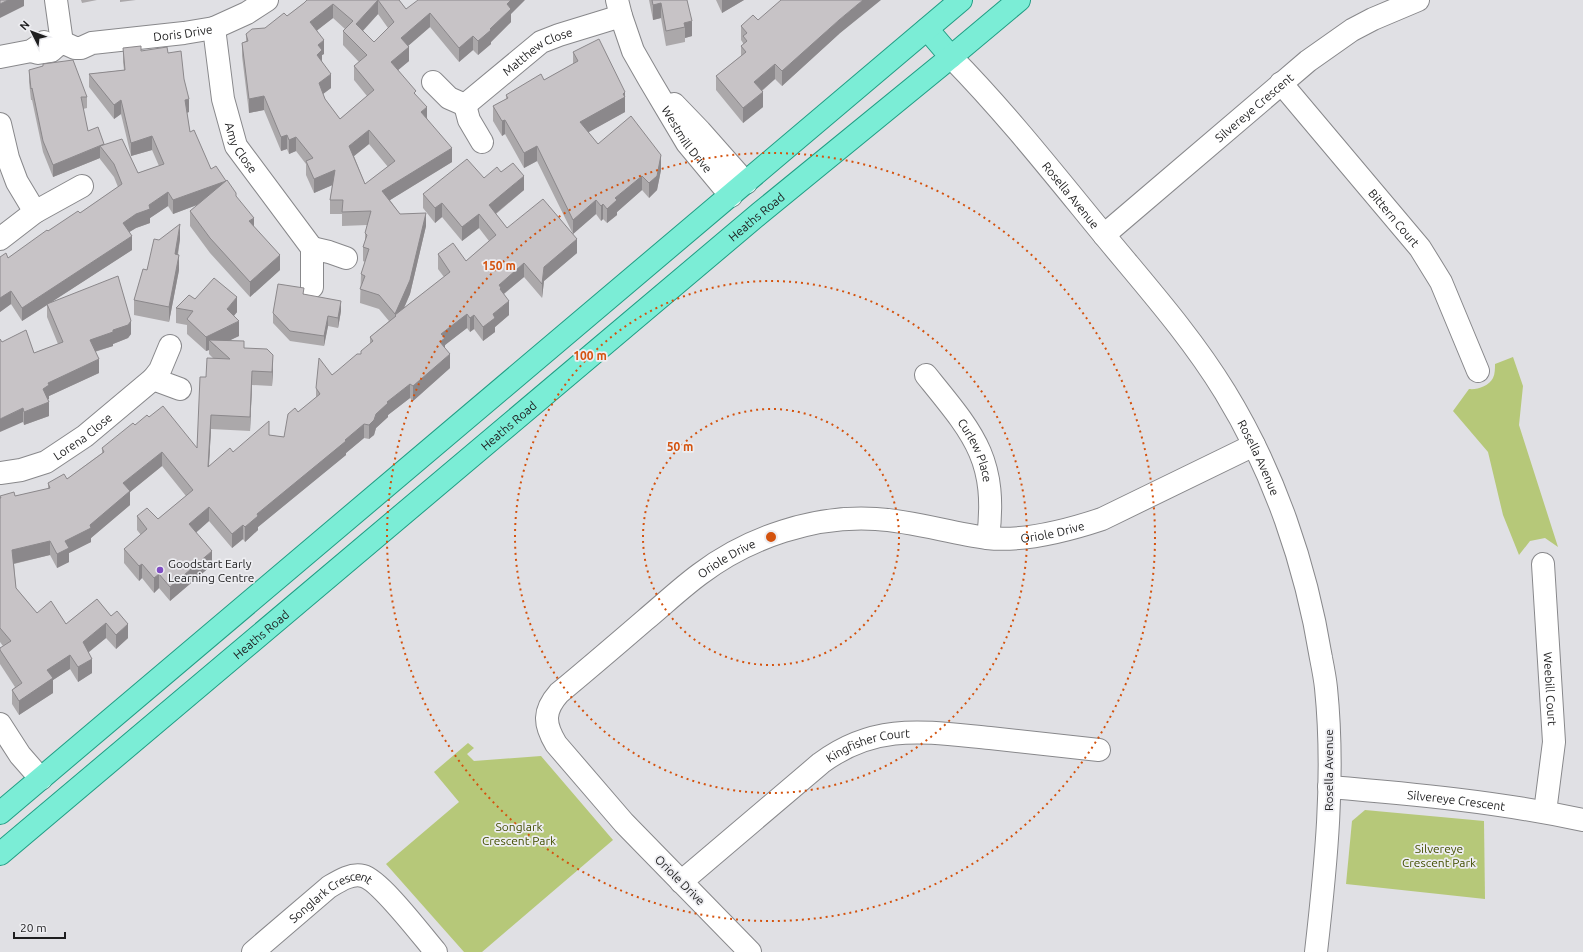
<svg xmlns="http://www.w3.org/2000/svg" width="1583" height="952" viewBox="0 0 1583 952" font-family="Ubuntu,sans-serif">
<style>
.green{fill:#b6c879}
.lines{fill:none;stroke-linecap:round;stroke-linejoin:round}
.minor-casing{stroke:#88888b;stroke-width:24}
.major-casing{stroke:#219d84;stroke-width:24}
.minor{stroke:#fff;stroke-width:22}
.major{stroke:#7bedd6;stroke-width:22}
.wall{fill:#aba8aa;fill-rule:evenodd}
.shaded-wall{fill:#8b888b}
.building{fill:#c7c3c6;stroke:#8b888b;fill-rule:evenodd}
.ring{fill:none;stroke:#d4530e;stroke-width:2;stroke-dasharray:2 4}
.poi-dot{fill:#804dc4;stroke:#ededf1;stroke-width:1.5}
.labels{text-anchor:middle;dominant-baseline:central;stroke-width:3.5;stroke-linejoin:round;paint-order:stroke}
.street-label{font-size:12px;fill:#1e1e1f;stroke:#ededf1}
.poi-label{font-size:12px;fill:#1e1e1f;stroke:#ededf1;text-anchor:start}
.park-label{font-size:12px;fill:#434f00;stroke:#ededf1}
.centre{fill:#d4530e;stroke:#ededf1;stroke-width:2}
.ring-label{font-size:12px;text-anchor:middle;font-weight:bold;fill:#d4530e;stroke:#ededf1;stroke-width:3.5;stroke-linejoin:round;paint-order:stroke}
</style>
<rect width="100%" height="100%" fill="#e0e0e4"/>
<g class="green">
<path d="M1513,357L1523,386L1519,425L1558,547L1545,538L1530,541L1519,555L1503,515L1488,452L1453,411L1469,389C1477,390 1489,386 1493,378C1495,374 1495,368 1495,364Z"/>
<path d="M468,743L474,748L467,754L474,761L541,756L613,840L482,952H464L386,864L459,802L434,772Z"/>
<path d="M1365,810L1484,821L1485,899L1346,884L1352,821Z"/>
</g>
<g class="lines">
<defs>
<g id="minor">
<path d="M56,0L62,43"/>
<path id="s1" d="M617,0L621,16L633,51L649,79L687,143L731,196"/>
<path id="s2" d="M214,28L223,99L236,146L312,248"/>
<path id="s3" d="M31,51L38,53L51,51L60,43H64L75,48H81L92,43L184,33L214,28L247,13L267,0"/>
<path d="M0,57L31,51L44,42"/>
<path id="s4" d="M951,57C1006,113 1054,174 1104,235C1146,286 1190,335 1225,392C1274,472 1306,565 1321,658C1323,668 1325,678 1326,688C1335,776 1326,865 1316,952"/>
<path d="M433,82L449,98L465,105"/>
<path id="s5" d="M1281,83L1420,248L1441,282L1478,371"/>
<path d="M674,104L700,131L746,183"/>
<path id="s6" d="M465,105L541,42L559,35L621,16"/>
<path d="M465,105L469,120L482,142"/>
<path d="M0,124L8,158L17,182L35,212"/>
<path id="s7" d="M1104,235L1308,61L1352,30L1373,19L1418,0"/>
<path d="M0,239L35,212L82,186"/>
<path d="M312,287V248L329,252L346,258"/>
<path d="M170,346L160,370L153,379L180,389"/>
<path id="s8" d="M926,375C973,433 998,459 988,538"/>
<path id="s9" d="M0,473L21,470L46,462L85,436L153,379"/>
<path id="s10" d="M1543,564L1554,742L1545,812"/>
<path d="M0,724L20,755L41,779"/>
<path id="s11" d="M1329,787C1414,794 1499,802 1583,820"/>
<path id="s12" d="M681,882L821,763C876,722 926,732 990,738C1026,742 1063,746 1099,750"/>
<path id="s13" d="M253,952L329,887C339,881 351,873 363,876C380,880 423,937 436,952"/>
<path id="s14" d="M750,952L624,823L556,744C544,724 543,711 559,693C588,669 616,645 645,620C663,605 681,588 700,574C749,537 815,515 876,519C913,521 950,533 987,538C1022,542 1069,530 1102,519L1254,445"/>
</g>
<g id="major">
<path d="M927,29L951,57"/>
<path d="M0,813L961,0"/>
<path id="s15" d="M0,854L760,213L951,57L1019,0"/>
</g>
</defs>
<use href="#minor" class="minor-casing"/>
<use href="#major" class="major-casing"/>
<use href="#minor" class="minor"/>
<use href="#major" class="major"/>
</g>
<g class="wall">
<path d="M81,0H97L82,3Z"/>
<path d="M120,0H136L120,2Z"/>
<path d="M399,0L406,9L511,14V22L491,42V44L478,55L473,50L459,62L430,27L408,46L409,61L398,70L416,95L427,118L452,162L390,200L400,214L426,226L410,294L404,308L444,277L438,269V254L466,261L489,241L479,228L462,241L442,217L435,223L423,208V194L484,178L501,172L524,190L496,214L507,228L573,234L537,161L524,168L505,134L502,136L493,121V106L506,99V95L544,80L573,64V52L625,96V112L588,132L598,144L661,170L657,190L649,198L642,190L617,212V215L607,223L603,219L601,221L596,214L573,234L577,253L544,281L542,298L524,277L504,294L509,315L495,327V332L483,341L474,329L470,332L467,328L445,345V348L450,368L413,401L410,398L388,415V417L376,428L374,435L369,439L364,438L346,453V455L258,527V530L245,542L243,539L232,548L209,521L196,532L212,565L170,601L159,588L154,593L142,578L139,581L124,563V549L141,535L137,530V516L158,519L186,496L162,466L130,492V505L91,538V542L69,553V562L57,568L50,555L14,564L16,588L37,613L66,624L97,599L128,638L116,649L106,638L88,652L92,673L78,682L70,669L53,680V693L19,715L12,704V690L15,687L0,664V648L3,646L0,642V496H15L48,489V483L67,479L102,453V448L135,425L149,417L197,448L206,377L214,359L209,354V350L206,351L187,334V325L176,323V308L195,299L237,312L234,316L239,336L228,341L244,348L273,370L272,386L252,385L250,431L211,429L209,466L233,452L269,435L284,437L298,412L316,398V388L332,375L361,354L370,344V337L389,321L379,309L360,303L361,274L365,262L363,261V247L365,242V233L367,225L342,226V214H330V200L332,185L314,193L306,175V164L296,151L289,154L287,149L281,151L264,110L249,113L242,56V43L246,41V34L265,28L287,16L304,3ZM378,14L388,28L374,42L363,31ZM333,18L345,29L343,31V45L359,62L354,66V80L367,96L340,119L325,99L323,94L331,88L322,62V55L324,54L317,30ZM369,144L388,167L365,184L354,156Z"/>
<path d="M649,0H687L692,36L685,38V42L666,46L661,18L653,20Z"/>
<path d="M716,0H744L722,13Z"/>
<path d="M758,20L839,34L782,86L775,79L762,91L763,107L743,123L716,90V76L741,56V46L743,45V43L741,40V26Z"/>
<path d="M123,48L141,51L168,53L189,112L187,113L190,132L211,169L236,197L280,270L250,297L210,253L190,226V211L197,205L173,214L168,206L150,218V223L136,228L129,232L132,250L53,301L131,334L128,338L113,344V346L95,352L99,373L49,396V399H48L49,416L24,425L23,422L2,342L34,353L58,344L47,317V305L22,321L11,304L0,312V257L8,258L48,231L80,213L118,187L114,177L100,159V158L53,177L43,152L32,100H31L29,82V70L87,97V108L83,109L88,131L138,173L159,166L152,150L131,156L121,114L114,119L89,87V74L124,70L123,62Z"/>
<path d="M180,239L178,255L179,270L169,322L134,315V300L159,240Z"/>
<path d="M304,295L341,311L338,328L328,326L324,346L290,341L273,323V313Z"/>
</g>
<g class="shaded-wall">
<path d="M8,0H24V6L0,18V4Z"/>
<path d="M378,0V14L356,38V24Z"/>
<path d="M511,0H525L511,14V22L491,42V44L478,55V41L490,29L507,4Z"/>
<path d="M722,0H744L722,13Z"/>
<path d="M863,0H881L839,34L782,86V71L839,20Z"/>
<path d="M661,3V18L653,20V5Z"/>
<path d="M333,4V18L310,36V22Z"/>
<path d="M430,13V27L401,52V38Z"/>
<path d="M692,21V36L685,38V27L684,23Z"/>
<path d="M473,36V50L459,62V48Z"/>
<path d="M324,40V54L322,55V64L317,55L318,45Z"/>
<path d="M409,47V61L391,76V62Z"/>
<path d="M775,64V79L754,97V82Z"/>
<path d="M331,74V88L319,97V83Z"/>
<path d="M625,92V112L580,137V122Z"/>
<path d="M763,92V107L743,123V108Z"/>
<path d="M264,96V110L249,113V99Z"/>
<path d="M189,99V112L185,113V100Z"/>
<path d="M121,100V114L114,119V105Z"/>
<path d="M427,107V121L421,112Z"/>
<path d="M505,120V134L502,136V121Z"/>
<path d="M369,130V144L349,160V146Z"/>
<path d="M287,135V149L281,151V137Z"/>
<path d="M152,136V150L131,156V143Z"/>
<path d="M296,137V151L289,154V140Z"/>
<path d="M100,146V158L53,177V165Z"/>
<path d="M537,146V161L524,168V153Z"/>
<path d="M452,148V162L382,205V191Z"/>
<path d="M661,155V170L657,190L649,198V183Z"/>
<path d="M335,170V184L314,193V179Z"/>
<path d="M524,176V190L489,219V205Z"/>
<path d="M642,176V190L617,212V215L607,223V209L615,198Z"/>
<path d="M226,181V194L173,214V200Z"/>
<path d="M168,192V206L150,218V223L136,228L123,236V223Z"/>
<path d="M596,200V214L573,234V220Z"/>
<path d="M442,203V217L435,223V208Z"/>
<path d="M603,204V219L601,221V206Z"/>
<path d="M426,213V226L410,294L396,326V316L395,315V328V314Z"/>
<path d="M479,214V228L462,241V227Z"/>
<path d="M254,218V233L249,221Z"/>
<path d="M180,224V239L175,269V254Z"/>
<path d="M132,236V250L47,305V304V305L22,321V308Z"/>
<path d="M577,239V253L544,281L542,298V284L544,267Z"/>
<path d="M179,255V270L169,322V307Z"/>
<path d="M280,255V270L250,297V282Z"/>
<path d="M524,263V277L501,296L499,285Z"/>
<path d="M11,291V304L0,312V298Z"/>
<path d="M237,297V312L227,324V309Z"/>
<path d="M341,301V311L338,328V318Z"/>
<path d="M509,301V315L495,327V332L483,341V327L493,314Z"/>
<path d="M467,314V328L445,345V353L440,342L441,334Z"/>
<path d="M474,315V329L470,332V318Z"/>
<path d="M328,316V326L324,346V336Z"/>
<path d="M131,321V334L128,338L113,344V346L90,353V340L113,330Z"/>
<path d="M239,321V336L216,347L209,340V350L206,351V337Z"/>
<path d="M450,354V368L413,401V386Z"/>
<path d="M273,355V370L272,386V372Z"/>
<path d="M99,359V373L49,396V399L43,402V389L48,383Z"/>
<path d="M252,371V385L250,431V417Z"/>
<path d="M410,384V398L388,415V417L376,428L374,435L369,439V425L376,414L387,402Z"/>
<path d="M49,402V416L24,425V412Z"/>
<path d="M23,408V422L0,432V419Z"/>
<path d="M211,415V429L208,481V467Z"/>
<path d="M364,424V438L346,453V455L258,527V530L245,542V527L257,514Z"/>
<path d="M162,452V466L130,492V505L91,538V542L69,553V562L57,568V554L65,541L90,525L123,483Z"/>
<path d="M209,507V521L189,539V524Z"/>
<path d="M243,525V539L232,548V534Z"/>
<path d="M50,541V555L12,564V550Z"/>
<path d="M212,551V565L170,601V587Z"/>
<path d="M142,564V578L139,581V566Z"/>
<path d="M159,574V588L154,593V578Z"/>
<path d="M106,623V638L83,657V642Z"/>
<path d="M128,624V638L116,649V635Z"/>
<path d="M70,655V669L53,680V693L19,715V701L47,670Z"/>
<path d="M92,659V673L78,682V667Z"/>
</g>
<g class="building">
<path d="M0,0H8L0,4Z"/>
<path d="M307,0H399L406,9L418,0H511L507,4L511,9L490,29L491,30L478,41L473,36L459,48L430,13L401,38L409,47L391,62L416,91L414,93L427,107L421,112L452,148L382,191L400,214L426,213L410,280L395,314L379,295L360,289L365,276L361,274L369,249L363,247L367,235L365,233L371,211L342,212L343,200H330L335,170L314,179L306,161L313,158L296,137L289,140L287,135L281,137L264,96L249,99L242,43L248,41L246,34L252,29L265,28L284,13L287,16L304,3ZM378,0L394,22L374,42L356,24ZM333,4L353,21L343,31L367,55L354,66L374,90L340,119L325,99L319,83L331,74L317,55L322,50L318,45L324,40L310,22ZM369,130L395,161L365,184L349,146Z"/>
<path d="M652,0H687L692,21L684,23L685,27L666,31L661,3L653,5Z"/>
<path d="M781,0H863L839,20L782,71L775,64L754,82L763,92L743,108L716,76L746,52L741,46L747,41L743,36L747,33L741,26L753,15L758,20Z"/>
<path d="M599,39L625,92L623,94L625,97L580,122L598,144L631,116L661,155L657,176L649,183L642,176L615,198L617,200L607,209L603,204L601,206L596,200L573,220L537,146L524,153L505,120L502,121L493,106L508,98L506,95L541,74L544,80L578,61L573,52Z"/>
<path d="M141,46V51L167,47L168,53L181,51L184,79L189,99L185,100L190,132L194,130L211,169L216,166L226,181L173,200L168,192L149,205L150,209L136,214L123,223L132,236L22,308L11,291L0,298V257L6,253L8,258L47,230L48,231L78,211L80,213L122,184L114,164L100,146L122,139L138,173L164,164L152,136L131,143L121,100L114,105L89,74L125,70L123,48Z"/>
<path d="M73,60L87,97H81L88,131L98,127L104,144L53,165L43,141L32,88L31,89L29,70L43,66V64Z"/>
<path d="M467,159L484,178L497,167L501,172L513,163L524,176L489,205L507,228L543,199L577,239L544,267L542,284L524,263L499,285L501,288L500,289L509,301L493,314L495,318L483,327L474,315L470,318L467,314L441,334L445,338L440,342L450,354L413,386L410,384L387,402L388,403L376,414L374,420L369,425L364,424L345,440L346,441L257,514L258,516L245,527L243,525L232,534L209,507L189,524L212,551L170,587L159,574L154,578L142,564L139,566L124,549L147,529L137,516L147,508L158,519L193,490L162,452L123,483L130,491L90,525L91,528L65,541L69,548L57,554L50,541L12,550L16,588L37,613L51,601L66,624L97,599L111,616L117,611L128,624L116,635L106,623L83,642L92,659L78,667L70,655L47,670L53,678L19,701L12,690L22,683L0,650V648L11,641L0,628V498H1L0,496L14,492L15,496L50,488L48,483L64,474L67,479L104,452L102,448L133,423L135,425L147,415L149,417L163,406L197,448L200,377H206L207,358L230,359L209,340L244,341V348L267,349L273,355L272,372L252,371L250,417L211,415L208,467L230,448L233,452L269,421V435L284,437L288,414L295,408L298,412L320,394L316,388L319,358L332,375L337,371L357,354H361V351L373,341L370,337L396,316L395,315L450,272L438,254L453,243L466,261L496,235L479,214L462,227L442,203L435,208L423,194Z"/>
<path d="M227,180L236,193V196L254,218L249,221L280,255L250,282L210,238L190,211Z"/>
<path d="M180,224L175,254L179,255L169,307L134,300L143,269L147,270L154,239L159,240Z"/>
<path d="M118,276L131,321L128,325L113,330V332L90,340L99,359L48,383L49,385L43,389L49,402L24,412L23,408L0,419V339L2,342L26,330L34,353L63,342L47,304Z"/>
<path d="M214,278L237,297L227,309L239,321L206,337L187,319L193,311L176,308L189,295L195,299Z"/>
<path d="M278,284L304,288L303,294L341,301L338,318L328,316L324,336L290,331L273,313Z"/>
</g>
<g class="ring">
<circle cx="771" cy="537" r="128"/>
<circle cx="771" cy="537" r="256"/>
<circle cx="771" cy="537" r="384"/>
</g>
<circle class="poi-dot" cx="160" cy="570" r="4"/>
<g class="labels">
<g class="street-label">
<text stroke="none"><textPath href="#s3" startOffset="158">Doris Drive</textPath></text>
<text stroke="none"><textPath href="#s6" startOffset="91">Matthew Close</textPath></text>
<text stroke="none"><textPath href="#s7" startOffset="197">Silvereye Crescent</textPath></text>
<text stroke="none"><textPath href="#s1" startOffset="157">Westmill Drive</textPath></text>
<text stroke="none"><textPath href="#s2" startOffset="124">Amy Close</textPath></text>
<text stroke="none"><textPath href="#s4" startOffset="183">Rosella Avenue</textPath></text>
<text stroke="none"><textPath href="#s15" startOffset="989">Heaths Road</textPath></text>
<text stroke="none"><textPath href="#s5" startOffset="176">Bittern Court</textPath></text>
<text stroke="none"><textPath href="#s15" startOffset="665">Heaths Road</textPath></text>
<text stroke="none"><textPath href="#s9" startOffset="92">Lorena Close</textPath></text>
<text stroke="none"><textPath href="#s8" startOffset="91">Curlew Place</textPath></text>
<text stroke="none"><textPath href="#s4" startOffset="507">Rosella Avenue</textPath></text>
<text stroke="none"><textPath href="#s14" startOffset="892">Oriole Drive</textPath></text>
<text stroke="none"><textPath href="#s14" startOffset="556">Oriole Drive</textPath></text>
<text stroke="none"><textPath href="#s15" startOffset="341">Heaths Road</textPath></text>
<text stroke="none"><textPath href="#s10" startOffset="125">Weebill Court</textPath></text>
<text stroke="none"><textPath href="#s12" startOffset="235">Kingfisher Court</textPath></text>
<text transform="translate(1328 770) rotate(-90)">Rosella Avenue</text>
<text stroke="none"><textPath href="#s11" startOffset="128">Silvereye Crescent</textPath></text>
<text transform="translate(680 880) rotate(45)">Oriole Drive</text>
<text stroke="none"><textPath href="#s13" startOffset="98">Songlark Crescent</textPath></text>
</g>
<g class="poi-label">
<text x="168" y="563">Goodstart Early<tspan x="168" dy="14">Learning Centre</tspan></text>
</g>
<g class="park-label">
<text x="519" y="826">Songlark<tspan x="519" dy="14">Crescent Park</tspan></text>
<text x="1439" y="848">Silvereye<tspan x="1439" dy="14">Crescent Park</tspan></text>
</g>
</g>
<circle cx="771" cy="537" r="6" class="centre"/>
<g class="ring-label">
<text x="499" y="270">150 m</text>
<text x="590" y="360">100 m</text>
<text x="680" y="451">50 m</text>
</g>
<g transform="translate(32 32) rotate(312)" stroke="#ededf1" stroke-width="3" paint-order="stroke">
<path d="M0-3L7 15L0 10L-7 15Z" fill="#1e1e1f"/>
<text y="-6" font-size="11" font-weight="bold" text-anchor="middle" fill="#1e1e1f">N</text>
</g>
<path d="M14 932v6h51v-6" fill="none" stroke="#1e1e1f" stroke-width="2"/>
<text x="20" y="932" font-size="12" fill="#1e1e1f" stroke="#ededf1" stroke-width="3" paint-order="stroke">20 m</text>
</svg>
